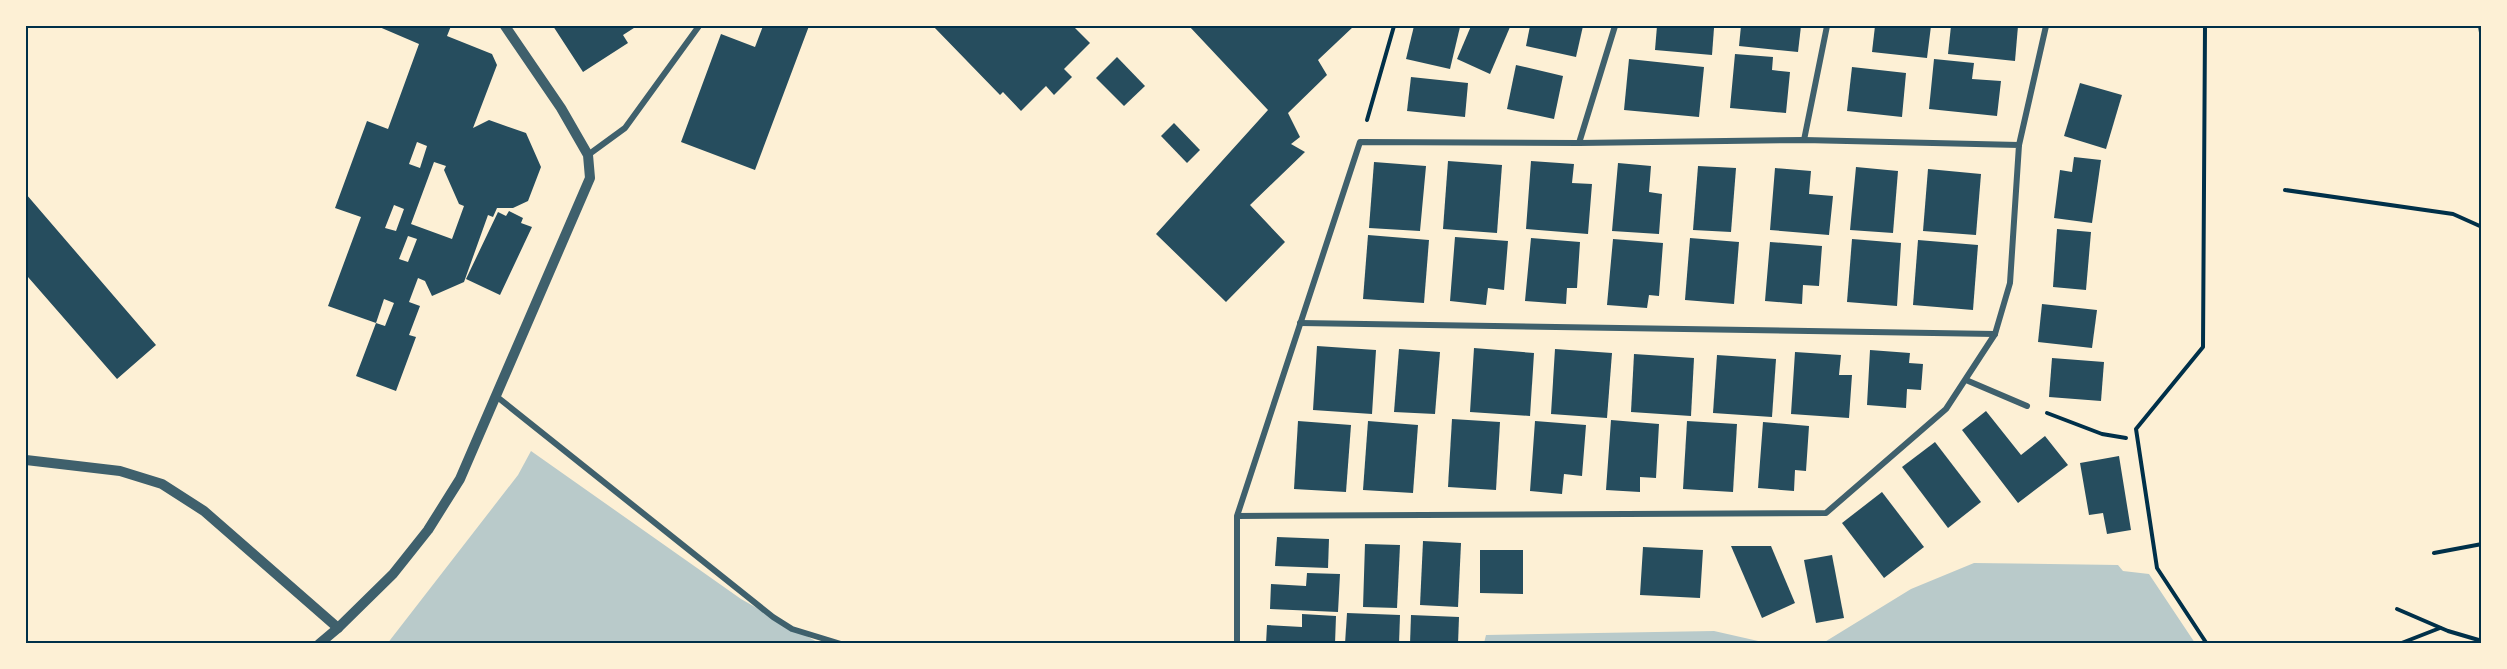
<svg xmlns="http://www.w3.org/2000/svg" width="2507" height="669" viewBox="0 0 2507 669" font-family="'Alegreya Sans',sans-serif">
<style>
.green{fill:#b9caca}
.building{fill:#264d5e;fill-rule:evenodd}
.lines{fill:none;stroke-linecap:round;stroke-linejoin:round}
.path{stroke:#003049;stroke-width:4}
.minor{stroke:#3f606c;stroke-width:6}
.tertiary{stroke:#3f606c;stroke-width:10}
.neatline{fill:none;stroke:#003049;stroke-width:2}
</style>
<rect width="100%" height="100%" fill="#fdf0d5"/>
<g class="green">
<path d="M531,451L741,599L819,643L387,644L518,475Z"/>
<path d="M1974,563L2118,565L2123,571L2149,574L2195,643H1823L1911,589Z"/>
<path d="M1714,631L1767,643H1484L1486,635Z"/>
</g>
<g class="building">
<path d="M377,26H451L447,36L492,54L497,65L473,128L489,120L526,133L541,167L528,201L513,208H497L493,217L488,215L464,282L432,296L425,281L418,278L409,302L420,306L409,335L416,337L396,391L356,376L376,323L385,326L394,303L384,299L376,323L328,306L361,217L335,208L367,121L388,129L419,44ZM417,142L427,146L420,168L409,164ZM434,162L446,166L444,170L459,204L464,206L452,239L411,224ZM394,205L404,209L396,231L385,228ZM408,236L417,239L408,262L399,259Z"/>
<path d="M553,26H637L623,35L628,43L583,72Z"/>
<path d="M763,26H809L755,170L681,142L721,34L755,47Z"/>
<path d="M933,26H1073L1090,43L1064,69L1072,77L1054,95L1046,86L1021,111L1003,92L1000,95Z"/>
<path d="M1189,26H1354L1318,60L1327,75L1288,113L1300,137L1291,144L1305,152L1250,205L1285,242L1226,302L1156,234L1268,110Z"/>
<path d="M1414,26L1460,27L1450,69L1406,59Z"/>
<path d="M1471,26L1510,27L1490,74L1457,59Z"/>
<path d="M1530,26H1583L1576,57L1526,46Z"/>
<path d="M1657,26L1714,28L1712,55L1655,50Z"/>
<path d="M1741,26H1801L1798,52L1739,46Z"/>
<path d="M1875,26H1931L1927,58L1872,52Z"/>
<path d="M1951,26H2018L2015,61L1948,54Z"/>
<path d="M1735,54L1773,57L1772,70L1790,72L1786,113L1730,108Z"/>
<path d="M1117,57L1145,86L1124,106L1096,78Z"/>
<path d="M1629,59L1704,67L1699,117L1624,110Z"/>
<path d="M1934,59L1974,63L1972,79L2001,81L1997,116L1929,109Z"/>
<path d="M1516,65L1563,76L1554,119L1507,109Z"/>
<path d="M1852,67L1906,73L1902,117L1847,111Z"/>
<path d="M1411,77L1468,83L1465,117L1407,111Z"/>
<path d="M2080,83L2122,95L2106,149L2064,136Z"/>
<path d="M1174,123L1200,150L1187,163L1161,136Z"/>
<path d="M2074,157L2101,160L2092,223L2054,218L2060,170L2072,172Z"/>
<path d="M1448,161L1502,165L1497,233L1443,229Z"/>
<path d="M1531,161L1574,164L1572,183L1592,184L1588,234L1526,229Z"/>
<path d="M1374,162L1426,166L1420,231L1369,228Z"/>
<path d="M1618,163L1651,166L1649,192L1662,194L1659,234L1612,231Z"/>
<path d="M1698,166L1736,168L1731,232L1693,230Z"/>
<path d="M1856,167L1898,171L1893,233L1850,230Z"/>
<path d="M1775,168L1811,171L1809,194L1833,196L1829,235L1770,230Z"/>
<path d="M1928,169L1981,174L1976,235L1923,231Z"/>
<path d="M26,194L156,345L117,379L28,277L26,280Z"/>
<path d="M509,211L523,218L521,223L532,227L500,295L466,279L498,212L506,216Z"/>
<path d="M2057,229L2091,232L2086,290L2053,287Z"/>
<path d="M1368,235L1429,240L1424,303L1363,299Z"/>
<path d="M1455,237L1508,241L1504,290L1488,288L1486,305L1450,301Z"/>
<path d="M1531,238L1580,242L1577,288H1567L1566,304L1525,301Z"/>
<path d="M1690,238L1739,242L1734,304L1685,300Z"/>
<path d="M1613,239L1663,243L1659,296L1649,295L1647,308L1607,305Z"/>
<path d="M1852,239L1901,243L1897,306L1847,302Z"/>
<path d="M1918,240L1978,245L1973,310L1913,305Z"/>
<path d="M1770,242L1822,246L1819,286L1803,285L1802,304L1765,301Z"/>
<path d="M2042,304L2097,310L2092,348L2038,342Z"/>
<path d="M1317,346L1376,350L1372,414L1313,410Z"/>
<path d="M1474,348L1534,353L1530,416L1470,412Z"/>
<path d="M1399,349L1440,352L1435,414L1394,412Z"/>
<path d="M1555,349L1612,353L1607,418L1551,414Z"/>
<path d="M1870,350L1910,353L1909,363L1923,364L1921,390L1907,389L1906,408L1867,405Z"/>
<path d="M1795,352L1841,355L1839,375H1852L1849,418L1791,414Z"/>
<path d="M1634,354L1694,358L1691,416L1631,412Z"/>
<path d="M1717,355L1776,359L1772,417L1713,413Z"/>
<path d="M2052,358L2104,362L2101,401L2049,397Z"/>
<path d="M1986,411L2021,455L2045,436L2068,465L2018,503L1962,430Z"/>
<path d="M1452,419L1500,422L1496,490L1448,487Z"/>
<path d="M1611,420L1659,424L1656,478L1640,477V492L1606,490Z"/>
<path d="M1298,421L1351,425L1346,492L1294,489Z"/>
<path d="M1368,421L1418,425L1413,493L1363,490Z"/>
<path d="M1535,421L1586,425L1582,476L1564,474L1562,494L1530,491Z"/>
<path d="M1687,421L1737,424L1733,492L1683,489Z"/>
<path d="M1763,422L1809,426L1806,471L1795,470L1794,491L1758,488Z"/>
<path d="M1935,442L1981,502L1948,528L1902,467Z"/>
<path d="M2119,456L2131,530L2107,534L2103,513L2089,515L2080,463Z"/>
<path d="M1882,492L1924,547L1884,578L1842,523Z"/>
<path d="M1277,537L1329,539L1328,568L1275,566Z"/>
<path d="M1423,541L1461,543L1458,607L1420,605Z"/>
<path d="M1365,544L1400,545L1397,608L1363,607Z"/>
<path d="M1731,546H1771L1795,603L1762,618Z"/>
<path d="M1643,547L1703,550L1700,598L1640,595Z"/>
<path d="M1480,550H1523V594L1480,593Z"/>
<path d="M1832,555L1844,618L1816,623L1804,560Z"/>
<path d="M1307,573L1340,574L1338,612L1270,609L1271,584L1306,586Z"/>
<path d="M1347,613L1400,615L1399,644H1345Z"/>
<path d="M1302,614L1336,616L1335,644H1266L1267,625L1302,627Z"/>
<path d="M1411,615L1459,617L1458,644H1410Z"/>
</g>
<g class="lines">
<g class="path">
<path d="M2205,26L2203,347L2136,429L2157,568L2207,644"/>
<path d="M2480,26L2482,39"/>
<path d="M1367,120L1394,26"/>
<path d="M2285,190L2453,214L2482,227"/>
<path d="M2047,413L2102,434L2126,438"/>
<path d="M2434,553L2482,544"/>
<path d="M2397,609L2448,631L2482,641"/>
<path d="M2399,644L2440,628"/>
</g>
<g class="minor">
<path d="M1804,140L1827,26"/>
<path d="M1579,143L1615,26"/>
<path d="M2019,145L2046,26"/>
<path d="M588,155L625,128L699,26"/>
<path d="M1300,323L1995,334"/>
<path d="M1966,380L2027,406"/>
<path d="M496,396L773,617L792,629L841,644"/>
<path d="M1237,644V516L1360,142L1579,143L1804,140L2019,145L2010,283L1995,334L1946,409L1826,513L1237,516"/>
</g>
<g class="tertiary">
<path d="M26,460L120,471L162,484L204,511L338,628"/>
<path d="M319,644L338,628L393,574L428,530L460,479L590,178L588,155L561,108L505,26"/>
</g>
</g>
<rect width="2507" height="669" fill="none" stroke="#fdf0d5" stroke-width="54"/>
<rect x="27" y="27" width="2453" height="615" class="neatline"/>
</svg>
